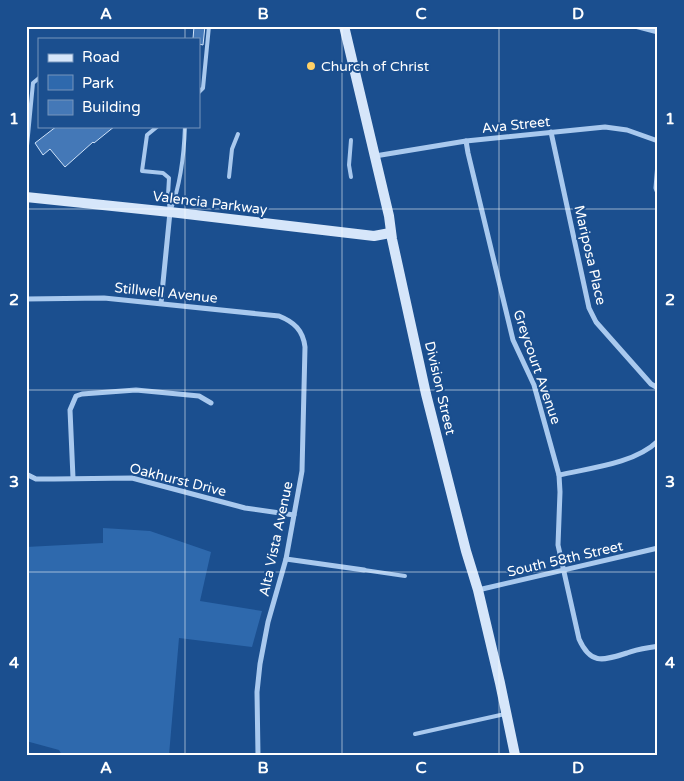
<svg xmlns="http://www.w3.org/2000/svg" width="684" height="781" viewBox="0 0 684 781" font-family="'Varela Round',sans-serif">
<style>
.green{fill:#2e69ad}
.building{fill:#4478b7;stroke:#cfe3fa}
.lines{fill:none;stroke-linecap:round;stroke-linejoin:round}
.service{stroke:#a9c9ee;stroke-width:4}
.minor{stroke:#a9c9ee;stroke-width:5}
.secondary{stroke:#d6e6fa;stroke-width:10}
.grid{fill:none;stroke:#fff;stroke-width:1;stroke-opacity:0.55}
.poi-dot{fill:#ffd166;stroke:#1b4f8f;stroke-width:2}
.labels{text-anchor:middle;dominant-baseline:central;stroke-width:4;stroke-linejoin:round;paint-order:stroke}
.poi-label{font-size:14px;fill:#fff;stroke:#1b4f8f;text-anchor:start}
.street-label{font-size:14px;fill:#fff;stroke:#1b4f8f}
.neatline{fill:none;stroke:#fff;stroke-width:2}
.grid-label{font-size:16px;text-anchor:middle;font-weight:bold;fill:#fff}
</style>
<rect width="100%" height="100%" fill="#1b4f8f"/>
<path class="green" d="M103,528L150,531L211,552L200,601L262,611L252,647L179,638L169,755H62L59,750L26,741V547L103,543Z"/>
<g class="building">
<path d="M194,26H205L203,45L199,44V39H193Z"/>
<path d="M57,126H115L94,143L93,142L65,167L50,149L43,155L35,143Z"/>
</g>
<g class="lines">
<g class="service">
<path d="M199,92L203,88L209,26"/>
<path d="M158,126L147,135L142,171L163,173L169,178L168,195L170,212"/>
<path d="M351,140L349,165L351,177"/>
<path d="M26,156L33,83L39,78"/>
<path d="M229,177L232,149L238,134"/>
<path d="M171,209C181,183 184,155 185,126"/>
<path d="M364,570L405,576"/>
<path d="M415,734L505,714"/>
</g>
<g class="minor">
<path d="M635,26L658,32"/>
<path d="M551,132L589,308L596,322L651,384L658,388"/>
<path d="M466,141L468,153L513,340L534,385L559,475L560,492L558,545L579,639C591,666 604,660 627,653C637,649 648,648 658,646"/>
<path d="M375,156L466,141L605,127L627,130L658,141"/>
<path d="M658,163L656,188L658,193"/>
<path d="M26,299L104,298L279,316C294,322 303,330 305,347L302,471L286,559L268,622L260,664L257,692L258,755"/>
<path d="M161,303L170,212"/>
<path d="M26,474L36,479H54L132,478L245,508L294,515"/>
<path d="M559,475C590,468 634,464 658,441"/>
<path d="M73,478L70,410L76,396L82,394L136,390L199,396L211,403"/>
<path d="M286,559L364,570"/>
<path d="M478,590L658,548"/>
</g>
<g class="secondary">
<path d="M344,26L389,216L392,239L426,394L466,551L478,590L500,683L515,755"/>
<path d="M26,197L170,212L374,236L390,233"/>
</g>
</g>
<path class="grid" d="M185,26V39M342,26V755M499,26V755M185,126V755M26,209H658M26,390H658M26,572H658"/>
<circle class="poi-dot" cx="311" cy="66" r="5"/>
<g class="labels">
<g class="poi-label">
<text x="321" y="66">Church of Christ</text>
</g>
<g class="street-label">
<text transform="translate(516 125) rotate(-6)">Ava Street</text>
<text transform="translate(210 203) rotate(7)">Valencia Parkway</text>
<text transform="translate(590 255) rotate(77)">Mariposa Place</text>
<text transform="translate(166 293) rotate(6)">Stillwell Avenue</text>
<text transform="translate(537 367) rotate(71)">Greycourt Avenue</text>
<text transform="translate(440 388) rotate(77)">Division Street</text>
<text transform="translate(178 480) rotate(14)">Oakhurst Drive</text>
<text transform="translate(276 539) rotate(-78)">Alta Vista Avenue</text>
<text transform="translate(565 559) rotate(-13)">South 58th Street</text>
</g>
</g>
<rect width="684" height="781" fill="none" stroke="#1b4f8f" stroke-width="55"/>
<rect x="38" y="38" width="162" height="90" fill="#1b4f8f" stroke="#7695bc"/>
<rect x="48" y="54" width="25" height="8" fill="#d6e6fa" stroke="#7695bc"/>
<text x="82" y="62" font-size="15" fill="#ffffff">Road</text>
<rect x="48" y="75" width="25" height="15" fill="#2e69ad" stroke="#7695bc"/>
<text x="82" y="88" font-size="15" fill="#ffffff">Park</text>
<rect x="48" y="100" width="25" height="15" fill="#4478b7" stroke="#7695bc"/>
<text x="82" y="112" font-size="15" fill="#ffffff">Building</text>
<rect x="28" y="28" width="628" height="726" class="neatline"/>
<g class="grid-label">
<text x="106" y="19">A</text>
<text x="263" y="19">B</text>
<text x="421" y="19">C</text>
<text x="578" y="19">D</text>
<text x="14" y="124">1</text>
<text x="670" y="124">1</text>
<text x="14" y="305">2</text>
<text x="670" y="305">2</text>
<text x="14" y="487">3</text>
<text x="670" y="487">3</text>
<text x="14" y="668">4</text>
<text x="670" y="668">4</text>
<text x="106" y="773">A</text>
<text x="263" y="773">B</text>
<text x="421" y="773">C</text>
<text x="578" y="773">D</text>
</g>
</svg>
